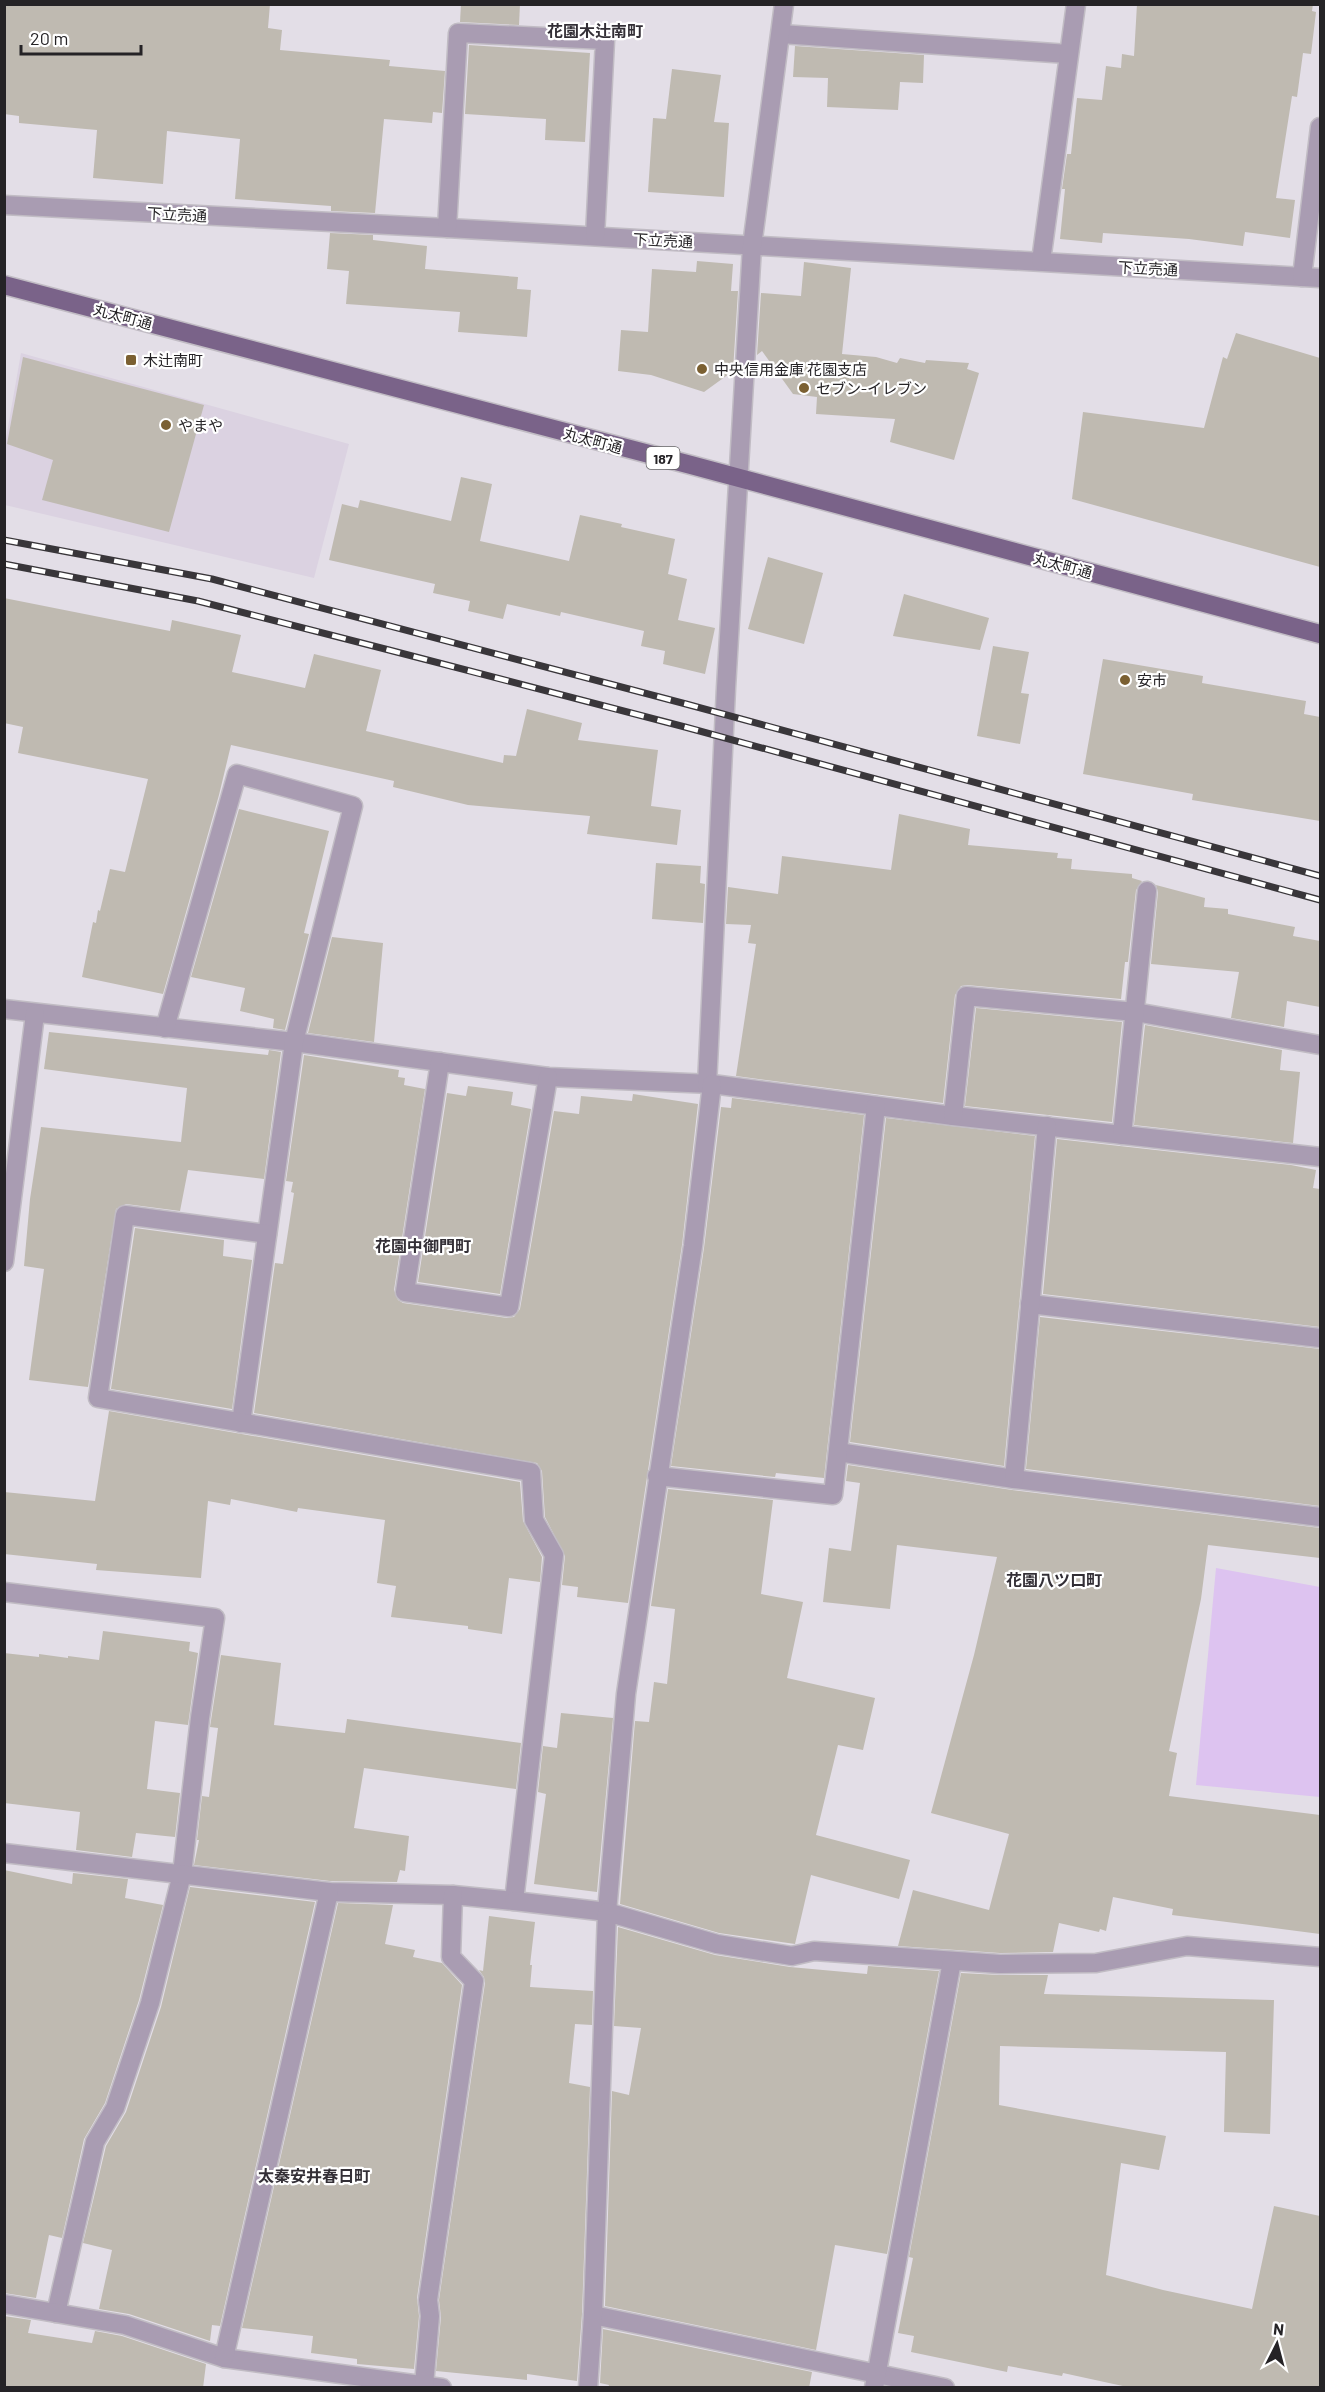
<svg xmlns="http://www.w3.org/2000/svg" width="1325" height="2392" viewBox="0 0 1325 2392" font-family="Barlow,'Noto Sans JP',sans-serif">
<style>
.built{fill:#dbd2e1}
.green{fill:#ddc3f0}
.building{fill:#bfbab1}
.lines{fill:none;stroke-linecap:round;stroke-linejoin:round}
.minor-casing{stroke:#c1bcc4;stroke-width:21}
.major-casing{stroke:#c1bcc4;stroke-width:21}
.minor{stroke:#a99cb2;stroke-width:18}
.major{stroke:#7a6389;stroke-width:18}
.rail-casing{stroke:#39363a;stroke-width:7}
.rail{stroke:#fff;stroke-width:4.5;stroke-dasharray:14;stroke-linecap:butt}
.poi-dot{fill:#7b6032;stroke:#fff;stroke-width:2}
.labels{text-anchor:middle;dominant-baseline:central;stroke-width:4.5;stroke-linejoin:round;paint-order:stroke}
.shield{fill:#fff;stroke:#666567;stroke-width:1.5}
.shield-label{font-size:14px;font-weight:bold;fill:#252326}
.street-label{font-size:15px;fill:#252326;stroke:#fff}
.poi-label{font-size:15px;fill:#252326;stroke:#fff;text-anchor:start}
.neighbourhood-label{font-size:16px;font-weight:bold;fill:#332f36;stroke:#fff}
</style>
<rect width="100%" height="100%" fill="#e3dee7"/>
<path class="built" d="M21,353L349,444L314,578L5,505V444Z"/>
<path class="green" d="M1216,1568L1320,1587V1797L1196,1785Z"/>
<g class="building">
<path d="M4,4H270L268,28L282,30L280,50L390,60L389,66L445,71L442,113L433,112L432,123L384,119L375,213L331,211V206L235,199L240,139L167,131L163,184L93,178L97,130L19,123V116L4,114Z"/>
<path d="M461,4H520L519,25L460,22Z"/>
<path d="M1137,4H1313L1312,11L1316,12L1311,54L1303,53L1297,97L1292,96L1276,198L1295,200L1290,238L1245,232L1243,246L1189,239L1103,233L1102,243L1060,239L1065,189H1062L1067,154H1071L1077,98L1102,100L1106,66L1121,68L1122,54L1134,56Z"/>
<path d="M469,45L590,53L585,142L545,140L546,119L465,114Z"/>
<path d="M795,46L924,55L923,83L900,82L898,110L827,107L828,78L793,77Z"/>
<path d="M672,69L721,75L714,122L729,123L724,197L648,192L653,118L666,119Z"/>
<path d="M330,233L373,235V240L427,246L425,269L518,277L517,289L531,290L527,337L458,332L460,312L346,304L349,271L327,269Z"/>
<path d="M697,261L733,264L731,291H738L733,371L704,392L651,375L618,371L621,330L648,332L652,269L696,272Z"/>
<path d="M804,262L851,268L842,354L876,357L897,363L900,358L925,363L926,360L969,363L967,369L979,373L954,460L890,442L895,419L816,414L817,397L793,394L762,351L757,355L761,293L801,296Z"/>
<path d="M1236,333L1320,358V567L1072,499L1083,412L1204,428L1223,357L1227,359Z"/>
<path d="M23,357L204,405L169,532L42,500L53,460L7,444Z"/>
<path d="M461,477L492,484L480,541L569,561L580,515L622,524L621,527L675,539L668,574L687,579L678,620L715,628L705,674L663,664L665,651L641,646L644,631L561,612L560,616L507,604L503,619L468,611L470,601L433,593L435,584L329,560L342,504L358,508L360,500L451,521Z"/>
<path d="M768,557L823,573L804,644L748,629Z"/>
<path d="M904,594L989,618L980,650L893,636Z"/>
<path d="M4,598L170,631L172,620L241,635L232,672L305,688L314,654L381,670L366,731L503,763L504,755L516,756L527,709L582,723L578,740L658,750L651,806L681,810L677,845L587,834L590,816L468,805L393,787L394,781L231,745L219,795L163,994L82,977L93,922L96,923L98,910L100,911L110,869L125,872L148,779L18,753L23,727L4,723Z"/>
<path d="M993,646L1029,652L1021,693L1029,694L1020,744L977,736Z"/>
<path d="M1103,659L1203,676L1202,683L1306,701L1304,714L1320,717V821L1192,800L1193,794L1083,774Z"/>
<path d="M239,809L329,831L304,933L309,934L285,1030L273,1028L274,1019L240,1011L245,988L191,977Z"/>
<path d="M899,814L970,829L968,845L1058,853L1057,858L1072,859L1071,869L1132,874V878L1142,881L1136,890L1128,962H1125L1121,999L967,985L961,986L955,995L943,1103L736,1076L756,944L748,943L751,925L726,924L728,887L778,894L782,856L891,870Z"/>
<path d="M656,863L701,866L700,883L705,884L703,923L652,919Z"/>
<path d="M1156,885L1205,898L1204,907L1228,909V914L1295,927L1293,936L1320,941V1007L1287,1001L1284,1027L1231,1018L1239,972L1151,964L1158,892Z"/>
<path d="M332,937L383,943L374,1042L308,1033Z"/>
<path d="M976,1008L1122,1022L1112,1122L965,1106Z"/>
<path d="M1145,1025L1282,1050L1280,1070L1300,1072L1293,1143L1134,1125Z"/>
<path d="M49,1032L268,1055L269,1050L281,1052L264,1179L188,1170L180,1211L126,1204L116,1209L88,1387L29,1380L44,1269L24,1266L30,1199L41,1127L181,1142L187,1088L44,1069Z"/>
<path d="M304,1055L399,1070L398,1077L405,1078L404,1085L425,1089L394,1290L398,1300L403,1303L507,1318L514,1317L520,1309L554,1111L579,1114L581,1096L632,1101L633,1094L698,1104L682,1245L628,1603L577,1597L578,1587L562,1585L565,1556L545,1517L542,1471L537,1463L254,1413L275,1263L283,1264L294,1193L291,1192L293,1182L286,1181Z"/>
<path d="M468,1086L513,1092L511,1105L531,1109L500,1294L418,1282L447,1093L466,1096Z"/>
<path d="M732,1098L864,1115L824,1478L776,1473L775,1477L671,1466L704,1248L721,1107L731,1108Z"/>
<path d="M886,1118L1035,1136L1004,1466L850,1442Z"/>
<path d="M1057,1139L1291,1165L1316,1170L1313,1188L1320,1189V1327L1043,1294Z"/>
<path d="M135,1228L224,1240L223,1256L252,1260L232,1409L111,1389Z"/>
<path d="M1040,1317L1320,1349V1506L1026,1469Z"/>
<path d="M109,1411L520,1482L523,1521L542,1557L540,1582L509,1578L502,1634L468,1629V1626L391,1617L396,1586L377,1583L385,1520L298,1508L297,1512L231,1499L230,1505L208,1501L201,1578L96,1570L97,1564L4,1554V1492L95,1501Z"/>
<path d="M848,1465L1012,1490L1320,1528V1558L1208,1545L1201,1599L1169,1751L1177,1753L1169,1796L1320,1815V1934L1172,1915L1173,1909L1113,1897L1106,1931L1100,1929L1099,1932L1059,1923L1053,1952L1000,1953L898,1946L913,1890L989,1910L1009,1834L931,1813L974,1655L997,1557L897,1545L890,1609L823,1602L829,1548L851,1551L860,1483L846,1481Z"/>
<path d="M668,1489L773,1500L761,1594L803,1602L787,1678L875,1698L863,1750L838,1745L816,1835L910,1860L899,1899L811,1875L795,1944L719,1933L620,1904L635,1721L649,1722L654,1682L667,1684L675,1609L651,1606Z"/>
<path d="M103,1631L190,1642L189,1651L198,1653L188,1725L155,1721L147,1789L180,1793L175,1837L136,1833L132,1857L76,1850L80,1812L4,1803V1653L39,1657V1654L68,1658V1656L99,1660Z"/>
<path d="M221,1655L281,1663L274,1725L345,1733L347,1719L521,1743L516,1789L364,1768L354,1828L409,1836L405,1871L400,1870L397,1882L330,1881L194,1865L199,1840H197L202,1796L209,1797L218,1728L210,1727Z"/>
<path d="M561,1713L613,1718L597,1892L534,1884L546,1794L538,1792L543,1746L557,1748Z"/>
<path d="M4,1870L72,1884L73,1873L128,1879L125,1898L163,1905L139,2000L105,2103L84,2139L62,2238L49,2235L36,2298L4,2293Z"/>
<path d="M190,1887L315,1902L220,2326L212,2325L210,2341L129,2314L99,2309L112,2250L83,2243L106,2146L126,2112L161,2007Z"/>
<path d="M338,1903L393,1905L385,1944L415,1950L413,1957L442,1963L462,1985L417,2298L419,2316L414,2369L357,2364V2359L311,2353L313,2336L242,2328Z"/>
<path d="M489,1916L535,1922L530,1965H532L530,1987L593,1991L592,2025L575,2024L569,2083L590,2087L582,2314L577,2381L527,2374V2380L436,2371L441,2317L439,2300L485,1983L484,1977L479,1970L483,1971Z"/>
<path d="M618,1927L715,1955L790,1967L867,1974L868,1966L939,1971L887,2254L835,2245L816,2350L605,2306L612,2091L629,2095L641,2028L614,2026Z"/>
<path d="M961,1973L999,1975H1048L1044,1994L1274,2000L1270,2134L1224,2132L1226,2052L1000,2046L999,2105L1166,2136L1159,2170L1121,2163L1106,2275L1163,2290L1252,2309L1274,2206L1320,2216V2388H1132L1063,2373L1062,2376L1008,2366L1007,2372L911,2352L914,2336L898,2333L913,2258L909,2257Z"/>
<path d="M4,2316L31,2320L28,2333L92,2343L95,2331L122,2336L206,2364L203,2388H4Z"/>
<path d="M603,2329L812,2372L809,2388H608L609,2385L600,2383Z"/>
</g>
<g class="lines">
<defs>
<g id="minor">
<path d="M781,34L1068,54"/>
<path d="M4,205L447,228L1320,278"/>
<path d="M447,228L458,33L605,40L595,236"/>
<path d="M1041,261L1076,4"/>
<path d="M1302,277L1320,127"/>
<path d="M4,1009L294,1042L548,1077L712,1084L953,1116L1320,1157"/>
<path d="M165,1028L237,774L353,806L294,1042L241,1423"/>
<path d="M440,1062L405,1292L509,1307L548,1077"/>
<path d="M707,1085L726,688L752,246L784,4"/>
<path d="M953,1116L966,996L1135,1012L1320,1045"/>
<path d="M1122,1135L1147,891"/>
<path d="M4,1262L35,1014"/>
<path d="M1030,1304L1320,1338"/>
<path d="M838,1452L1014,1479L1320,1517"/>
<path d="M657,1476L833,1495L876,1106"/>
<path d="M1014,1479L1047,1126"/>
<path d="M4,1592L215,1618L200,1718L182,1874L150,2003L115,2108L95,2142L56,2313"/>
<path d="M4,1853L329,1892L453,1895L514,1901L554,1555L534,1520L531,1472L98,1398L125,1215L267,1234"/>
<path d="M514,1901L607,1912L626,1694L693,1246L712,1084"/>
<path d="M4,2304L125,2325L224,2358L442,2388"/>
<path d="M593,2315L945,2388"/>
<path d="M224,2358L329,1892"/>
<path d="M424,2385L430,2316L428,2300L474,1981L451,1957L453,1895"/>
<path d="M588,2388L593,2315L607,1912L717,1944L792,1956L814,1951L1000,1964L1096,1963L1187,1946L1320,1957"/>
<path d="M874,2388L952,1961"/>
</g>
<path id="major" d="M4,285L691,465L1320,634"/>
</defs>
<use href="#minor" class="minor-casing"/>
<use href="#major" class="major-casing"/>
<use href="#minor" class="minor"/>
<use href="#major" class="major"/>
<defs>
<g id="rail">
<path d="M4,540L212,579L686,704L1320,876"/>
<path d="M4,564L198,601L389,650L685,727L1320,900"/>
</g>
</defs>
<use href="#rail" class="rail-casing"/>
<use href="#rail" class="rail"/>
</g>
<g class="poi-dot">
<rect x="125" y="354" width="12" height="12" rx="3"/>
<circle cx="702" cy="369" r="6"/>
<circle cx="804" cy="388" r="6"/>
<circle cx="166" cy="425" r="6"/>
<circle cx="1125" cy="680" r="6"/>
</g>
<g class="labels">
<rect class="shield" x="646.5" y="447" width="33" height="22" rx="4.5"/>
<g class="shield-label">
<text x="663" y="458">187</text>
</g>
<g class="street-label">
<text transform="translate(177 214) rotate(3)">下立売通</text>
<text transform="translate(663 240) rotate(3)">下立売通</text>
<text transform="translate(1148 268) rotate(3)">下立売通</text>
<text transform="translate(123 316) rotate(15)">丸太町通</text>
<text transform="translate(593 440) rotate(15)">丸太町通</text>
<text transform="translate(1063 565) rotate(15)">丸太町通</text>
</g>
<g class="poi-label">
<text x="143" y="360">木辻南町</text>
<text x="714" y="369">中央信用金庫 花園支店</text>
<text x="816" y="388">セブン-イレブン</text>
<text x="178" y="425">やまや</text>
<text x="1137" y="680">安市</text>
</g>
<g class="neighbourhood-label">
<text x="595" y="30">花園木辻南町</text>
<text x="423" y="1245">花園中御門町</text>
<text x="1054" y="1579">花園八ツ口町</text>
<text x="314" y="2175">太秦安井春日町</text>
</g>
</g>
<rect width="1325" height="2392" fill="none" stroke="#252326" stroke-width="12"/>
<g transform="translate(1277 2344) rotate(6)" stroke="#ffffff" stroke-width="4.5" paint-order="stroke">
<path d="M0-4.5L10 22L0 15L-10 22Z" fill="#252326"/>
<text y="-9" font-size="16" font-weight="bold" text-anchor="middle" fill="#252326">N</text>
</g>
<path d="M21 45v9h120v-9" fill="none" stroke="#252326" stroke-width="3"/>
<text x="30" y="45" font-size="18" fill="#252326" stroke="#ffffff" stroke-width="4.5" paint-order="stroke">20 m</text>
</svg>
